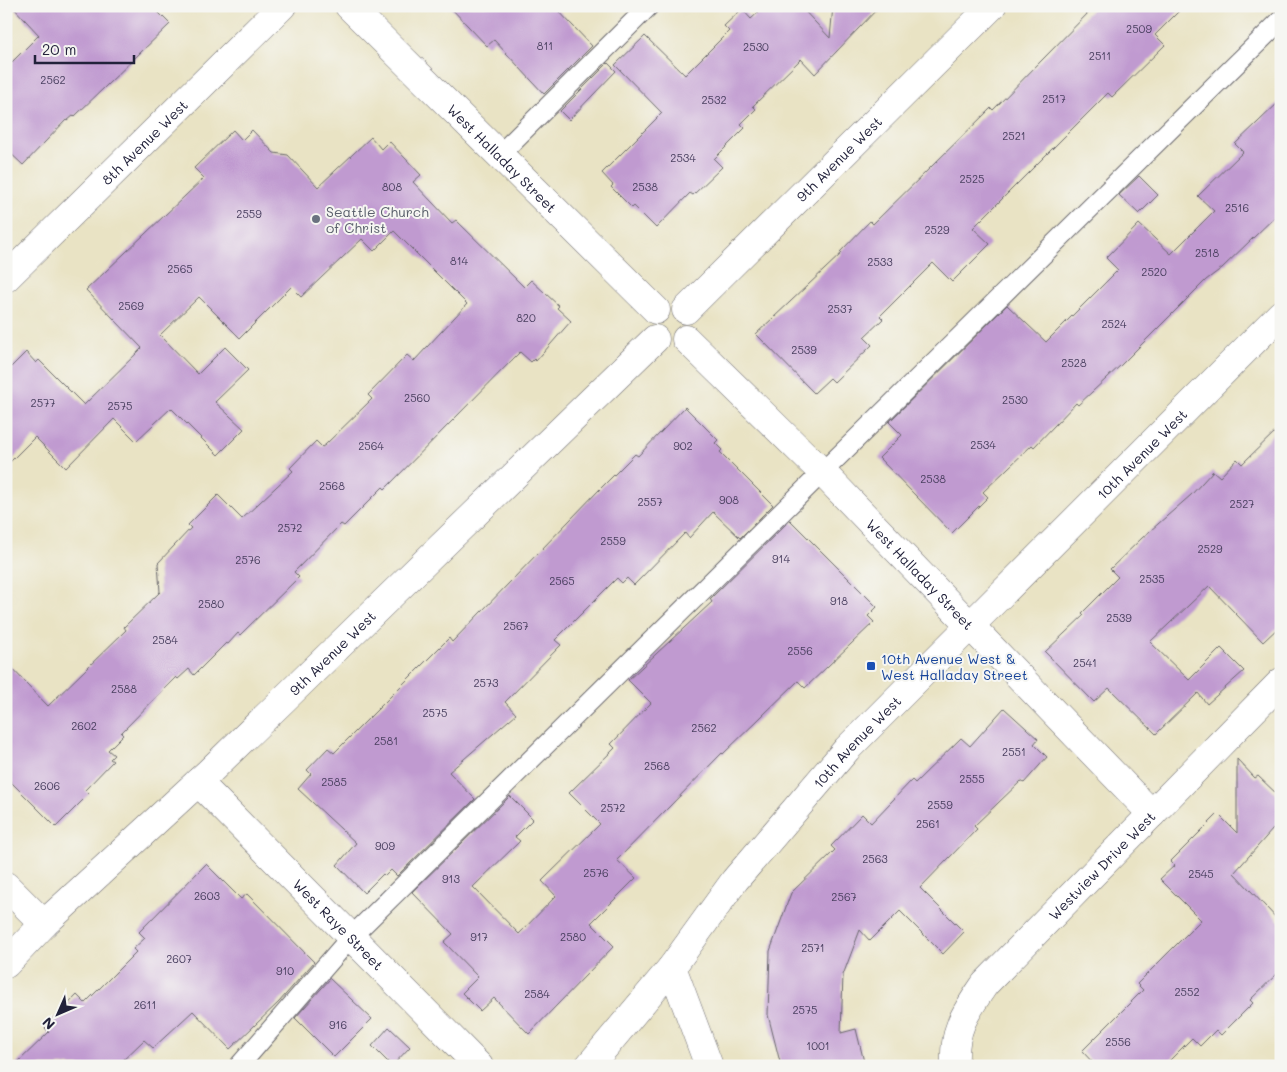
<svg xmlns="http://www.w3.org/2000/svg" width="1287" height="1072" viewBox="0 0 1287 1072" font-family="Mali,sans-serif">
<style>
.building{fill:#c09ad0}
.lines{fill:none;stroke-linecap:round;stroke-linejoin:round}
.service-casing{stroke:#68666b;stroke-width:21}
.minor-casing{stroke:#68666b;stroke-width:29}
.tertiary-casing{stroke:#68666b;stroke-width:29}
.service{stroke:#fff;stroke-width:19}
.minor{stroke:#fff;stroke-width:28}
.tertiary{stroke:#fff;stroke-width:28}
.worship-dot{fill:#6b7280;stroke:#f6f6f2;stroke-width:2}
.transit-dot{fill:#1a4fb4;stroke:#f6f6f2;stroke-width:2}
.labels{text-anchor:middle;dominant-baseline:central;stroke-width:4;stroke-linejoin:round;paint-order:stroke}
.number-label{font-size:11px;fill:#4a4060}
.street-label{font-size:14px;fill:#22223b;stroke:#f6f6f2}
.worship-label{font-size:14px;fill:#5b616d;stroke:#f6f6f2;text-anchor:start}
.transit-label{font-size:14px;fill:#164399;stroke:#f6f6f2;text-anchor:start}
</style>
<rect width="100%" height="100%" fill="#f6f6f2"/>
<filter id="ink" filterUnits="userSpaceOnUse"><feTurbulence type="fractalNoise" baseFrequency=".02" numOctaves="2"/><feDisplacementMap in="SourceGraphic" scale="10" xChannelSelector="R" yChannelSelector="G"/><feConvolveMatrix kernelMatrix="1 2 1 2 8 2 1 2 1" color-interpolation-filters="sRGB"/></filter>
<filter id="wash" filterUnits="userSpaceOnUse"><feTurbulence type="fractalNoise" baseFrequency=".0096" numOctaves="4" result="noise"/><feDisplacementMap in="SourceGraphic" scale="20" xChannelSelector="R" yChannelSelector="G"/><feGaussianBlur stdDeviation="1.12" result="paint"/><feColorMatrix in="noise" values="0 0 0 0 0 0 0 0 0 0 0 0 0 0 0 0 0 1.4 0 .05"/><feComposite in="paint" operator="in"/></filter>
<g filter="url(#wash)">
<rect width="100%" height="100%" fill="#e9e3c4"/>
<g id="blocks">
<g class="building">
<path d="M12,6H152L170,24L75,116L74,115L67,121L66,120L23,165L6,149V68L39,35Z"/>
<path d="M449,6H554L592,46L544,94L494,40L487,46Z"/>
<path d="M765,6H800L830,38L833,6H880L815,74L801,59L753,106L756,109L741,124L745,128L714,159L722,167L693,195L690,193L656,228L634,206L632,208L611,187L613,185L602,173L662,113L615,65L645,36L685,75L729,31L724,26L742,9L751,19Z"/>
<path d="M1095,6H1184L1155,35L1165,45L1112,97L1108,93L973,228L990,244L952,282L933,263L880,316L883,319L864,337L872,345L834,382L830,378L814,393L756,334L842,253L840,252L870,221L873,224L991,108L993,110Z"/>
<path d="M608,63L616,71L569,120L560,111Z"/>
<path d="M1281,100V211L1222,268L1206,280L1121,365L1078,405L1076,403L1034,447L1032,445L983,492L988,497L952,533L879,458L902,435L889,422L1007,305L1046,342L1118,270L1106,258L1139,224L1171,254L1214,211L1198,196L1243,152L1235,144Z"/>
<path d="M233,130L242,140L252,130L274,153L288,155L318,187L371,137L381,149L389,141L421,175L413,182L452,223L456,220L524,287L531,280L559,306L557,308L571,321L536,361L534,359L531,362L520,352L385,489L383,487L344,526L341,524L294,572L299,577L240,635L238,633L228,644L226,643L194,675L189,669L178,679L176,677L121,733L123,735L108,750L114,755L110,759L113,761L85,790L89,794L56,827L6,777V662L48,706L126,630L124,627L160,592L158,563L191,528L188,525L218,495L242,519L293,471L290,468L316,441L322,447L325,445L372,399L368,395L407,355L414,361L467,304L394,231L374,251L362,239L301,297L291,287L240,338L199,297L160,335L198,374L225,347L248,370L215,402L244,429L218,455L171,408L136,441L114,419L66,468L35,437L6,466V372L26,352L36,363L39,360L84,405L142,348L86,290L204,178L194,168Z"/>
<path d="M1139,176L1158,195L1139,214L1119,195Z"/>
<path d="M685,407L718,440L715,443L722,450L720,452L773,505L740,538L713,512L689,538L685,533L634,585L627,578L622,583L617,578L555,640L561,645L505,702L516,714L449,772L475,799L397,876L391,870L385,876L383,874L364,893L337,865L356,843L298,789L311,774L307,770L328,748L334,753L449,638L452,642L599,490L635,454L638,456Z"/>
<path d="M1281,426V625L1263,642L1209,586L1150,642L1189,680L1221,648L1244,671L1207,704L1198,693L1156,734L1109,688L1094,702L1045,652L1084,615L1082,613L1118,577L1110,569L1142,538L1191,495L1213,471L1220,477L1237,459L1242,464Z"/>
<path d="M790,520L877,607L868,616L874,622L805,688L798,681L723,754L722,753L617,860L636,878L591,923L614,946L529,1034L494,998L480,1011L462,993L478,977L444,942L453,934L412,892L510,796L533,819L515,837L520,841L473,887L519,934L556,896L542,881L600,824L569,793L615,748L611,744L651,703L628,680L712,602L710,599Z"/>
<path d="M1004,708L1038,739L1034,744L1047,757L1024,783L1021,781L974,826L977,829L920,888L964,932L943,954L900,911L870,941L860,930L843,975L841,1033L856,1029L865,1066H781L768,1015L770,951L791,893L835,850L831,846L862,814L871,823L912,780L915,783L961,738L970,746Z"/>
<path d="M1237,759L1255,778L1258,776L1281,798V820L1234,873L1281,923V970L1250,1000L1253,1003L1221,1035L1216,1030L1200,1046L1192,1038L1164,1066H1096L1082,1051L1143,990L1137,984L1201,920L1160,879L1174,866L1170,862L1218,814L1237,833Z"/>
<path d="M206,864L241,899L247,894L314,962L279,1002L230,1049L193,1011L153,1048L144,1040L117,1066H14L49,1032L45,1028L77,995L85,1003L136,952L133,949L145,938L139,932Z"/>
<path d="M330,979L372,1019L334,1057L295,1018Z"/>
<path d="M389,1027L410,1047L392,1066L372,1046Z"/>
</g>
</g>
</g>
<g filter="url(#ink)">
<use href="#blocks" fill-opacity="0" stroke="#68666b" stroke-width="1"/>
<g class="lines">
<defs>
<g id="service">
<path d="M499,155L649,6"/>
<path d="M239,1066L351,937L1281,20"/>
</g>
<g id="minor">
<path id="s1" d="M349,6L656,310"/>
<path id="s2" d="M6,278L282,6"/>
<path id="s3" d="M686,310L992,6"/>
<path id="s4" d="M686,339L822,472L1152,814"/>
<path id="s5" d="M198,782L479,1066"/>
<path d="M6,886L44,924"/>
<path id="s6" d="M6,964L44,924L209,772L655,339"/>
<path d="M672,967L709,1066"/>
<path id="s7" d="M955,1066C953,1029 965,1013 985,984L1281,682"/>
</g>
<g id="tertiary">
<path id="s8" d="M589,1066L672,967L735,880L847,749L1281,314"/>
</g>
</defs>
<use href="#service" class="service-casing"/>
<use href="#minor" class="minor-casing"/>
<use href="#tertiary" class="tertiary-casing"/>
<use href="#service" class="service"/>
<use href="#minor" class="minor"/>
<use href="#tertiary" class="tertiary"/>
</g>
</g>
<circle class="worship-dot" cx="316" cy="219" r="5"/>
<rect class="transit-dot" x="866" y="661" width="10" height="10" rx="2.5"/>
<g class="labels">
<g class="number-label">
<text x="1139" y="28">2509</text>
<text x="545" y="45">811</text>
<text x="756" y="46">2530</text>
<text x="1100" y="55">2511</text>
<text x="53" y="79">2562</text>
<text x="1054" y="98">2517</text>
<text x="714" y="99">2532</text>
<text x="1014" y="135">2521</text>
<text x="683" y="157">2534</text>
<text x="972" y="178">2525</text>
<text x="392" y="186">808</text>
<text x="645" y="186">2538</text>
<text x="1237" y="207">2516</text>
<text x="249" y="213">2559</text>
<text x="937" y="229">2529</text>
<text x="1207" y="252">2518</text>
<text x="459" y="260">814</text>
<text x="880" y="261">2533</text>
<text x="180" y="268">2565</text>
<text x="1154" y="271">2520</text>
<text x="131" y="305">2569</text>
<text x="840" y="308">2537</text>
<text x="526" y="317">820</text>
<text x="1114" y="323">2524</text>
<text x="804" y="349">2539</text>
<text x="1074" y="362">2528</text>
<text x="417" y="397">2560</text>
<text x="1015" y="399">2530</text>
<text x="43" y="402">2577</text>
<text x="120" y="405">2575</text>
<text x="983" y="444">2534</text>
<text x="371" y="445">2564</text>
<text x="683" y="445">902</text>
<text x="933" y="478">2538</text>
<text x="332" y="485">2568</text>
<text x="729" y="499">908</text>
<text x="650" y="501">2557</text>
<text x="1242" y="503">2527</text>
<text x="290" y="527">2572</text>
<text x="613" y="540">2559</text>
<text x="1210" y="548">2529</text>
<text x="781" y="558">914</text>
<text x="248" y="559">2576</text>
<text x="1152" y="578">2535</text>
<text x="562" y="580">2565</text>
<text x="839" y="600">918</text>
<text x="211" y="603">2580</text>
<text x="1119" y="617">2539</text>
<text x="516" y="625">2567</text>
<text x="165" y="639">2584</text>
<text x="800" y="650">2556</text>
<text x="1085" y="662">2541</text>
<text x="486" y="682">2573</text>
<text x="124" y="688">2588</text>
<text x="435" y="712">2575</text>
<text x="84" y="725">2602</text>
<text x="704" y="727">2562</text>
<text x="386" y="740">2581</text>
<text x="1014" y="751">2551</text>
<text x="657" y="765">2568</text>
<text x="972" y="778">2555</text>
<text x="334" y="781">2585</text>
<text x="47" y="785">2606</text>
<text x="940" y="804">2559</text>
<text x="613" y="807">2572</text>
<text x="928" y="823">2561</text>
<text x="385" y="845">909</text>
<text x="875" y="858">2563</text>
<text x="596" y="872">2576</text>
<text x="1201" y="873">2545</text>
<text x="451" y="878">913</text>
<text x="207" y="895">2603</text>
<text x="844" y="896">2567</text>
<text x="479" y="936">917</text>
<text x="573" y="936">2580</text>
<text x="813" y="947">2571</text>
<text x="179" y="958">2607</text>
<text x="285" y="970">910</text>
<text x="1187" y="991">2552</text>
<text x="537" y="993">2584</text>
<text x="145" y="1004">2611</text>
<text x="805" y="1009">2575</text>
<text x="338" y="1024">916</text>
<text x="1118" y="1041">2556</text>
<text x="818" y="1045">1001</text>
</g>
<g class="street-label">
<text stroke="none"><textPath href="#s2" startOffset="194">8th Avenue West</textPath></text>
<text stroke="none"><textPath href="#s1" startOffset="216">West Halladay Street</textPath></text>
<text stroke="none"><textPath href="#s3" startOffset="215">9th Avenue West</textPath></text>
<text stroke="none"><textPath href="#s8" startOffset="826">10th Avenue West</textPath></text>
<text stroke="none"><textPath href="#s4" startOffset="332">West Halladay Street</textPath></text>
<text stroke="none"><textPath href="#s6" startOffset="451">9th Avenue West</textPath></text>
<text stroke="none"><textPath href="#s8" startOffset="421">10th Avenue West</textPath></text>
<text stroke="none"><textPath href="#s7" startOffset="256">Westview Drive West</textPath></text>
<text stroke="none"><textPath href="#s5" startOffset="200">West Raye Street</textPath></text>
</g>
<g class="worship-label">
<text x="326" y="211">Seattle Church<tspan x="326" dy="16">of Christ</tspan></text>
</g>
<g class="transit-label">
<text x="881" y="658">10th Avenue West &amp;<tspan x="881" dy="16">West Halladay Street</tspan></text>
</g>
</g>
<rect width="1287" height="1072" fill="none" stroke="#f6f6f2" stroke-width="25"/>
<g transform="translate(58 1014) rotate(225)" stroke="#f6f6f2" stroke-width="4" paint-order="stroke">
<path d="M0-4L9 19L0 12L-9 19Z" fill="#22223b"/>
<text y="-8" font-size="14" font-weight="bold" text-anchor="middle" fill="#22223b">N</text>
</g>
<path d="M35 55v8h99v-8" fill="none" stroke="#22223b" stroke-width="2.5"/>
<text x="42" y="55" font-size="15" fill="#22223b" stroke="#f6f6f2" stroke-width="4" paint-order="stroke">20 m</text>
</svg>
